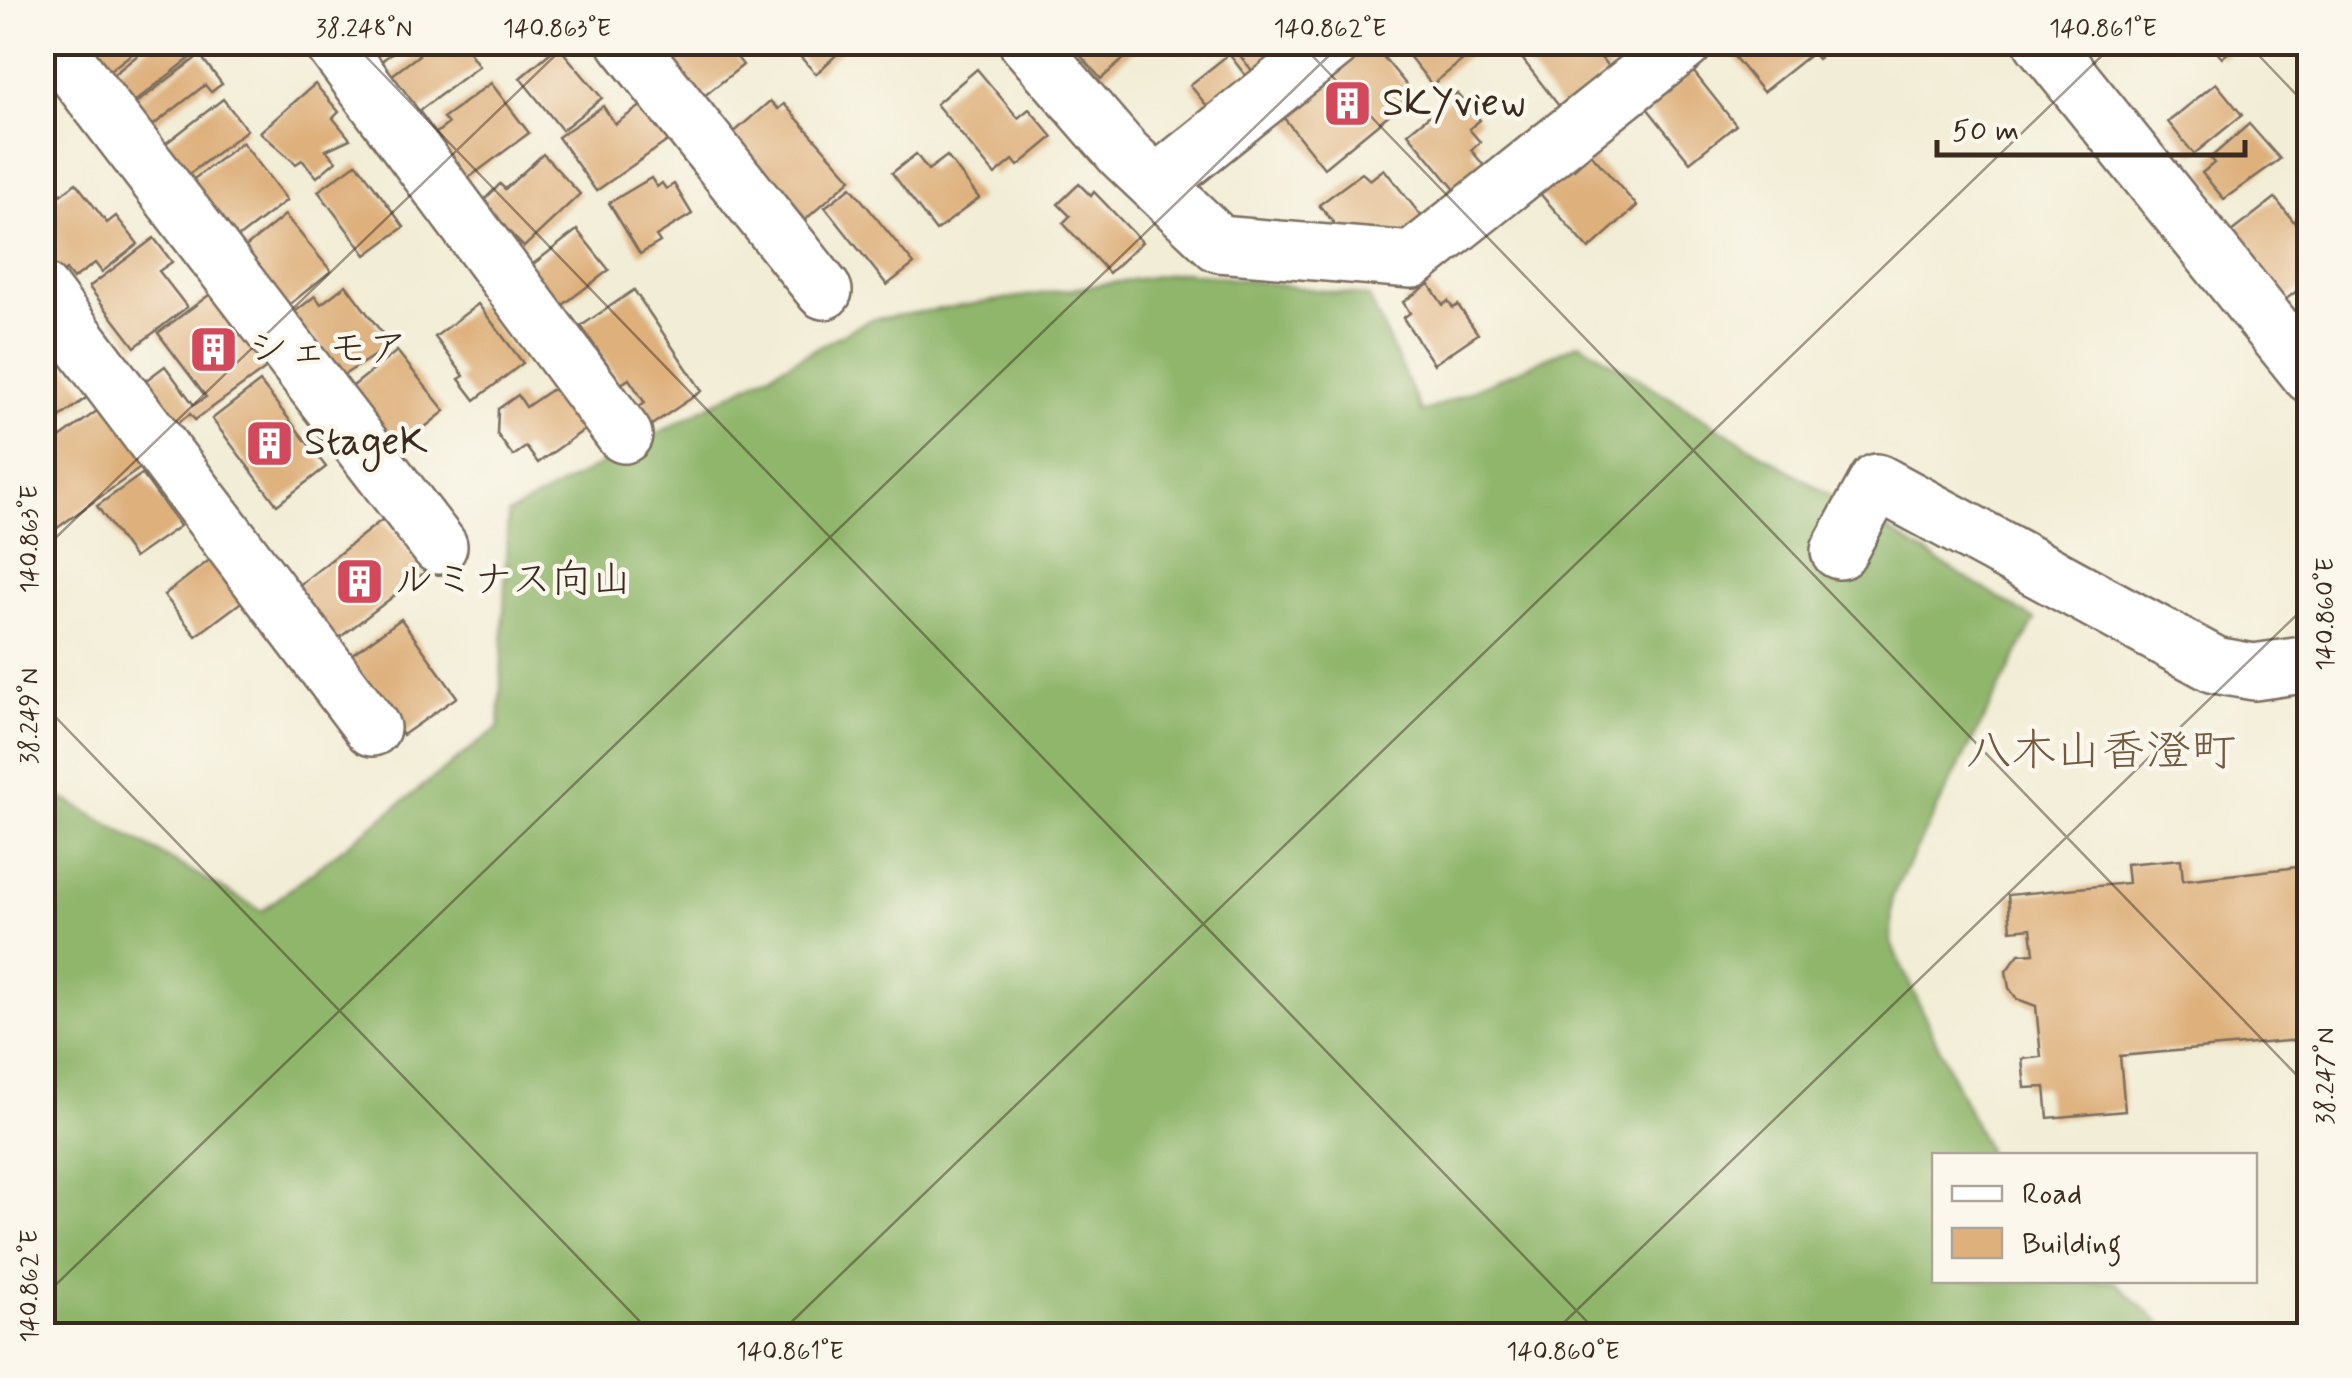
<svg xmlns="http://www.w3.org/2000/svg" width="2352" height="1378" viewBox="0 0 2352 1378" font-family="Mynerve,'Klee One',sans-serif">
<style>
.forest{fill:#90b66c;stroke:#667045;stroke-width:2.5}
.building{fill:#deb07b}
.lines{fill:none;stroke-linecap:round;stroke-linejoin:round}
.minor-casing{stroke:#7b6e5e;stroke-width:60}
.minor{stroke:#fff;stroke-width:55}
.ticks{fill:none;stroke:#3b2a1e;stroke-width:2.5;stroke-opacity:0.45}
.labels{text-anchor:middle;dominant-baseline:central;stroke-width:9;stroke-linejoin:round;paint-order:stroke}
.poi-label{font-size:40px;fill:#3b2a1e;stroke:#fbf7ec;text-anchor:start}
.quarter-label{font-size:45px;fill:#74593f;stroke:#fbf7ec}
.neatline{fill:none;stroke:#3b2a1e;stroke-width:4}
.ticks-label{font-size:25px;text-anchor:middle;fill:#3b2a1e}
</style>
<rect width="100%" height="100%" fill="#fbf7ec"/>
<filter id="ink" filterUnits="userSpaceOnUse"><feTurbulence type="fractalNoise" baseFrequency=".01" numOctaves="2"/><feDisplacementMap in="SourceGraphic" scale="20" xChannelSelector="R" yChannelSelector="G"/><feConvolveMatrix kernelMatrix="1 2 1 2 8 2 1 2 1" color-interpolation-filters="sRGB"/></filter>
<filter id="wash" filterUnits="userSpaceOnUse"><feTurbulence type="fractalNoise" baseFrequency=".0048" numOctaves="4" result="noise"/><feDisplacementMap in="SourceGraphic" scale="40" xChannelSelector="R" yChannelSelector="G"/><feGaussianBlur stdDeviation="2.25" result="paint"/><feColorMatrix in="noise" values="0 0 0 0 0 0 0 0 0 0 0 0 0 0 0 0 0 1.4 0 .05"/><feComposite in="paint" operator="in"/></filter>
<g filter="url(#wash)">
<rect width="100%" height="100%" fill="#f2edd6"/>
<path class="forest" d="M1183,272L1369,297L1422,413L1580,343L2035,620L1892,896L1891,943L1989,1155L1934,1156V1280L2114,1281L2173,1335H43L42,803L55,794L262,911L499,727L508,514L869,320Z"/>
<g id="blocks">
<g class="building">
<path d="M76,42H141L143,45L103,76Z"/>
<path d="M154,42H189L197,53L129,106L108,79Z"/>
<path d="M349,42H406L370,70Z"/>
<path d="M425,42H447L452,49L462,42L479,66L407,120L380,84L419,55L415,49Z"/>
<path d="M684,42H725L743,65L703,97L669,55Z"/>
<path d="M787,42H850L816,74Z"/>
<path d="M1069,42H1143L1101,79Z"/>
<path d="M1229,42H1291L1254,73Z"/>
<path d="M1366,42H1371L1414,94L1324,168L1280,113Z"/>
<path d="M1398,42H1485L1432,85Z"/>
<path d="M1529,42H1588L1611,70L1562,110L1517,52Z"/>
<path d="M1747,42H1838L1817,59L1812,53L1763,92L1732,54Z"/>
<path d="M2208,42H2240L2222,58Z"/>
<path d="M558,46L602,98L562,130L520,78Z"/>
<path d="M1229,54L1249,80L1211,111L1190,85Z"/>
<path d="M200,55L222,84L211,92L205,85L147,130L130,108Z"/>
<path d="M977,69L1018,118L1029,109L1053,137L1018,166L1013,160L995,175L936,104Z"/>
<path d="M1693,71L1736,125L1690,162L1647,108Z"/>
<path d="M491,83L529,133L459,185L426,141L448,124L443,118Z"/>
<path d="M2216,83L2242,115L2194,154L2168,122Z"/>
<path d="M315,84L339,112L333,118L350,139L326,150L336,161L317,177L302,160L296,164L260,132Z"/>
<path d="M1457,93L1480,120L1469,129L1480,142L1471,150L1486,168L1457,192L1408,133Z"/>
<path d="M654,97L679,133L596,191L558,137L603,106L615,124Z"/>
<path d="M223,99L247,130L180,181L156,151Z"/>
<path d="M770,101L778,109L784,104L851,179L805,220L731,135Z"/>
<path d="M2249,124L2280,159L2224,199L2202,173L2214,163L2210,158Z"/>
<path d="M242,142L287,200L235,240L190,182Z"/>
<path d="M543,154L580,194L524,247L481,203L500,184L505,189Z"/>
<path d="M916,154L928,170L947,156L979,198L936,231L892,173Z"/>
<path d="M1591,154L1637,206L1589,249L1536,189L1568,161L1574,169Z"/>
<path d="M357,163L404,227L366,255L318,191Z"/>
<path d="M1384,169L1426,222L1399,245L1349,242L1319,205L1362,173L1370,180Z"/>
<path d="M651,178L657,187L662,183L666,189L674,184L692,214L656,236L660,242L640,254L609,203Z"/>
<path d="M76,183L107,223L116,216L138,244L102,272L95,263L73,279L66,270L59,276L42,255V209Z"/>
<path d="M1079,184L1091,196L1094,192L1142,242L1109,273L1063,223L1070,216L1058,204Z"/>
<path d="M851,187L914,264L887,285L825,207Z"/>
<path d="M2275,198L2310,242V281L2285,300L2231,232Z"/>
<path d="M285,215L331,271L284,309L243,249Z"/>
<path d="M577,230L609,270L559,308L528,268Z"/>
<path d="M154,238L172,262L159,271L187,307L135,347L89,287Z"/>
<path d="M1429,284L1443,305L1448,301L1453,308L1458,305L1478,334L1434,364L1403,318L1410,313L1403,302Z"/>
<path d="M346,285L391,345L342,376L312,334L303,340L287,318L315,296L321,304Z"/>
<path d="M634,290L702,391L647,428L635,410L645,403L629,379L621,384L581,326Z"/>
<path d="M213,292L268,367L195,420L190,414L168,430L137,387L165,366L194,405L206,397L158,333Z"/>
<path d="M478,304L523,363L475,400L459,379L464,376L435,337Z"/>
<path d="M397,351L445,411L410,439L402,430L386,442L343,394Z"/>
<path d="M60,356L89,396L45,428L42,369Z"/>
<path d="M260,382L326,467L277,505L212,419Z"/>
<path d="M568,386L595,422L538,463L526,447L513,456L497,434L498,409L518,395L526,407L551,390Z"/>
<path d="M108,403L150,461L53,531L42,517V451Z"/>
<path d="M142,474L180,526L134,558L97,506Z"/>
<path d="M383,519L425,572L334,642L293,590Z"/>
<path d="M216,555L248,597L196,636L164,595Z"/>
<path d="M401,619L457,697L403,735L348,657Z"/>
<path d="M2181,859L2183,880L2307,866L2310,892L2304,893L2310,945V1039L2120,1056L2125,1111L2048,1118L2045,1087L2025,1088L2022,1059L2041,1057L2036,1006L2017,999L2009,988L2006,971L2019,954L2034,953L2031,928L2011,930L2008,895L2128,883L2126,864Z"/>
</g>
</g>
</g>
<g filter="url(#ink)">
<use href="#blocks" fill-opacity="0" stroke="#7b6e5e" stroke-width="2.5"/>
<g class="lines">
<defs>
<g id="minor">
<path d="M52,42L439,546"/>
<path d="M332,42L624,435"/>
<path d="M626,42L824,291"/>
<path d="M1027,42L1123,153L1219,244L1412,260L1685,42"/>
<path d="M2042,42L2310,375"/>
<path d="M1156,184L1333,42"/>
<path d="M42,291L372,728"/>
<path d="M1839,551L1877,482L2215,665L2254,672L2310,664"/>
</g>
</defs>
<use href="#minor" class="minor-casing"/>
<use href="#minor" class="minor"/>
</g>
</g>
<path class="ticks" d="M352,42L1601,1336M1299,42L2310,1089M2246,42L2310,109M42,551L569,42M42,703L654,1336M42,1298L1343,42M777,1336L2116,42M1550,1336L2310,602"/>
<defs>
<symbol id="building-square" viewBox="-11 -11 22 22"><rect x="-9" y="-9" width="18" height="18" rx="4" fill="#d1495b" stroke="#fbf7ec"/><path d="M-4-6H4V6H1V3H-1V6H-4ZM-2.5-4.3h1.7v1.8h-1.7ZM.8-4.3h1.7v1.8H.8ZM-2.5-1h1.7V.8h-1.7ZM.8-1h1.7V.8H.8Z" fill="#fff"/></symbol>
</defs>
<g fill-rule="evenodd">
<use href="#building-square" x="1320" y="76" width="55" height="55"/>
<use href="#building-square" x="186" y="322" width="55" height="55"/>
<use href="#building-square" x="242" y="416" width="55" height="55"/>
<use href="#building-square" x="332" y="554" width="55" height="55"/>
</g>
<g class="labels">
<g class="poi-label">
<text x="1382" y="104">SKYview</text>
<text x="248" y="350">シェモア</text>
<text x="304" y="443">StageK</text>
<text x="394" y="581">ルミナス向山</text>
</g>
<g class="quarter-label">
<text x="2101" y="752">八木山香澄町</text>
</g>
</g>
<rect width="2352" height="1378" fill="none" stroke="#fbf7ec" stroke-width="110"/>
<rect x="1932" y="1153" width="325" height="130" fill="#fbf7ec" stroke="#aea59a" stroke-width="2.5"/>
<rect x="1952" y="1186" width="50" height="15" fill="#ffffff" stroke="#aea59a" stroke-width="2.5"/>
<text x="2022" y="1203" font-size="30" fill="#3b2a1e">Road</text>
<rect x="1952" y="1228" width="50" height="30" fill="#deb07b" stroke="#aea59a" stroke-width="2.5"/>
<text x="2022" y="1253" font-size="30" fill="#3b2a1e">Building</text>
<path d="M1937 140v15h308v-15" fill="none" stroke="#3b2a1e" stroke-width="5"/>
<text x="1952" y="140" font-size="30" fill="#3b2a1e" stroke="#fbf7ec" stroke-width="8" paint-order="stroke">50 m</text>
<rect x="55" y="55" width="2242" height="1268" class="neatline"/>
<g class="ticks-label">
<text x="364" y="36">38.248°N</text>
<text x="557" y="36">140.863°E</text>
<text x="1330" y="36">140.862°E</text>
<text x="2103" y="36">140.861°E</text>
<text transform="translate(28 539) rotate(-90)" y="9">140.863°E</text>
<text transform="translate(2324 614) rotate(-90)" y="9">140.860°E</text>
<text transform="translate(28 716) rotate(-90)" y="9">38.249°N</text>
<text transform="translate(2324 1076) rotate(-90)" y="9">38.247°N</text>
<text transform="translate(28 1286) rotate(-90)" y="9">140.862°E</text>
<text x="790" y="1359">140.861°E</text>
<text x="1563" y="1359">140.860°E</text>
</g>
</svg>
